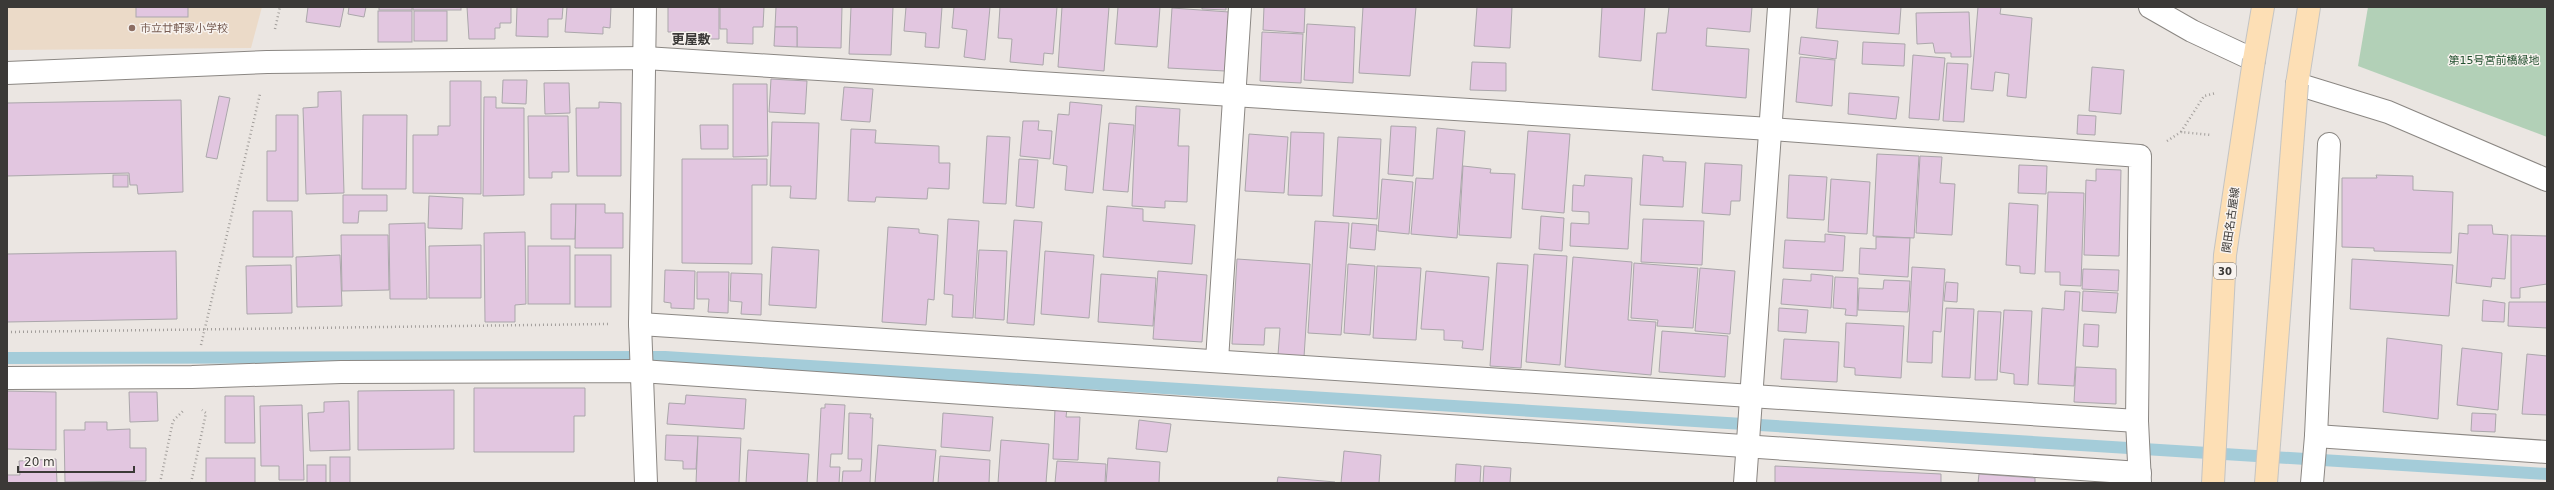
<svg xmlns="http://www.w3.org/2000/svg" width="2554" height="490" viewBox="0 0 2554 490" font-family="'DejaVu Sans','Noto Sans JP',sans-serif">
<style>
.education{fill:#ebdac8}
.green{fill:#b2d0b7}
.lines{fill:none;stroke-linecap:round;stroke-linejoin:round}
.stream{stroke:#a4ccd9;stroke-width:12}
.building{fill:#e2c6e0;stroke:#aba7ab}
.minor-casing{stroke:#8b8783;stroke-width:24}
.primary-casing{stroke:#c4c4c3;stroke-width:24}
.path{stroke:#a29e9b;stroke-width:2.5;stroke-dasharray:1 3;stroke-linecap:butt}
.minor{stroke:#fff;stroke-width:22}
.primary{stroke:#fddfb5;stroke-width:22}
.primary-bridge-casing{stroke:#c4c4c3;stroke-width:24;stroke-linecap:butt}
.primary-bridge{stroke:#fddfb5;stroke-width:22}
.education-dot{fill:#8d6e63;stroke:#f8f3ef;stroke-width:1.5}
.labels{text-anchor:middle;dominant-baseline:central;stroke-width:3;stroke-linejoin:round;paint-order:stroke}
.shield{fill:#f8f3ef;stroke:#74716e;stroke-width:1}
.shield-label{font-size:10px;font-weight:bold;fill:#3b3937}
.education-label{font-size:11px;fill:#785e54;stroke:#f8f3ef;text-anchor:start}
.park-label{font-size:11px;fill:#22502f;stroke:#f8f3ef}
.street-label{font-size:11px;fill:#3b3937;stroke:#f8f3ef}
.quarter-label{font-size:13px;font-weight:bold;fill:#3b3937;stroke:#f8f3ef}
</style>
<rect width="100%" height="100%" fill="#ebe6e2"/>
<path class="education" d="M7,7H262L251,48L7,50Z"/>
<path class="green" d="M2368,7H2547V137L2358,66Z"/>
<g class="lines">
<path class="stream" d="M7,358L665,357L2547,474"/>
</g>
<g class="building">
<rect x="136" y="7" width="52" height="10"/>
<path d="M308,7H344L340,27L306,22Z"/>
<path d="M349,7H366L364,17L348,14Z"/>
<rect x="379" y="7" width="33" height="3"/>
<rect x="413" y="7" width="48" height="3"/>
<path d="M467,7H511V23H500V28H495V39H469Z"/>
<path d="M517,7H563L562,19H548V37L516,36Z"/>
<path d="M567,7H611L610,28L603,27V34L565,32Z"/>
<path d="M668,7H719V39H694V32H668Z"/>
<path d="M720,7H764L763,27H753V44L727,43V29H720Z"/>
<path d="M776,7H842L841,48L797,47V27H775Z"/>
<path d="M851,7H893L891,55L849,54Z"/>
<path d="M906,7H942L939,48L925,47L926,33L904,31Z"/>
<path d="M954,7H990L985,60L964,57L967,30L952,28Z"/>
<path d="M1000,7H1057L1053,54L1044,53L1043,65L1010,62L1012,39L998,38Z"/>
<path d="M1062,7H1109L1104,71L1058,67Z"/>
<path d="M1118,7H1160L1157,47L1115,44Z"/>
<path d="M1202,7H1226V10L1202,9Z"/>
<path d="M1264,7H1305L1304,33L1263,30Z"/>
<path d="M1363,7H1416L1410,76L1359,73Z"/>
<path d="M1477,7H1512L1510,48L1474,46Z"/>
<path d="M1602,7H1645L1641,61L1599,57Z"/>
<path d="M1669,7H1752L1750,32L1707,28L1706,46L1749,49L1746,98L1652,90L1657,33H1666Z"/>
<path d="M1818,7H1901L1899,34L1816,28Z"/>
<path d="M1978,7H2001L2000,14L2032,18L2026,98L2007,96L2009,74L1995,72L1993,91L1971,89Z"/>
<path d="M1172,8L1229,12L1225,71L1168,68Z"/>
<rect x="378" y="11" width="34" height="31"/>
<rect x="414" y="11" width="33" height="30"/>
<path d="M1969,12L1971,57H1951V53H1935L1933,43L1917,44L1916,13Z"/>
<path d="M1307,24L1355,27L1353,83L1304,80Z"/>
<path d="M775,27H797V47L774,46Z"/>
<path d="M1262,32L1303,34L1301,83L1260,81Z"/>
<path d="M1801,37L1838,41L1836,59L1799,54Z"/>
<path d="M1863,42L1905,44L1904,66L1862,64Z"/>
<path d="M1913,55L1945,58L1939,120L1909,118Z"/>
<path d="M1800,57L1835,60L1832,106L1796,102Z"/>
<path d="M1472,62L1506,63V91L1470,90Z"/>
<path d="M1947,63L1968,64L1964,122L1943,121Z"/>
<path d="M2092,67L2124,70L2121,114L2089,111Z"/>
<path d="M771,79L807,81L805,114L769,112Z"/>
<path d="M503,80H527L526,104L502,103Z"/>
<path d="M450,81H481V194L413,193V135H438V126H450Z"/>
<path d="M544,83H569L570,113L545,114Z"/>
<path d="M733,84H767L768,156L733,157Z"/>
<path d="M844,87L873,89L870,122L841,120Z"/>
<path d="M341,91L344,193L306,194L303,108L318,107V92Z"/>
<path d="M1849,93L1899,97L1896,119L1848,114Z"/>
<path d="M219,96L230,98L217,159L206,157Z"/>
<path d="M484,97H496V108H524V195L483,196Z"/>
<path d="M181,100L183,192L138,194L137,185H130L129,173L7,176V103Z"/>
<path d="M599,102L621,103V176H577L576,108H599Z"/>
<path d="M1070,102L1102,105L1093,193L1065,190L1067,166L1053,164L1058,114L1069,115Z"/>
<path d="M1136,106L1180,109L1178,146H1189L1187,202L1165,201V208L1132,206Z"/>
<path d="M276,115H298V201H267V151H276Z"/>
<path d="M363,115H407L406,189H362Z"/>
<path d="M2078,115L2096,116L2095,135L2077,134Z"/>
<path d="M528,116H568L569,172H552V178H529Z"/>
<path d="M1023,121H1039L1038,130L1052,131L1050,159L1020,156Z"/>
<path d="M772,122L819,123L816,199L790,198L791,186H770Z"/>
<path d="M1109,123L1134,125L1128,192L1103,190Z"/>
<path d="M700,125H728V149H701Z"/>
<path d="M1391,126L1416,127L1413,176L1388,174Z"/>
<path d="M1437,128L1465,131L1457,238L1411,234L1416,178L1433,179Z"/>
<path d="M851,129L876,130L875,143L939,146V163H950L949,189L928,188L927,199L876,197L875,202L848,201Z"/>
<path d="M1528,131L1570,134L1564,213L1522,209Z"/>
<path d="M1291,132L1324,133L1322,196L1288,195Z"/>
<path d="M1249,134L1288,137L1284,193L1245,191Z"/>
<path d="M987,136L1010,137L1006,204L983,203Z"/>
<path d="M1338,137L1381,139L1377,219L1333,216Z"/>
<path d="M1877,154L1919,156L1914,238L1873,236Z"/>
<path d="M1643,155L1663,157V161L1686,162L1683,207L1640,205Z"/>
<path d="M1920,156L1942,157L1940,183L1955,184L1952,235L1916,233Z"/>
<path d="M682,159H767V185H752V264L682,263Z"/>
<path d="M1019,159L1038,160L1034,208L1016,206Z"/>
<path d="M1705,163L1742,165L1740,201H1731L1730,215L1702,213Z"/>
<path d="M2019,165L2047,166L2046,194L2018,193Z"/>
<path d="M1463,166L1491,169L1490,173L1515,174L1511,238L1459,235Z"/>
<path d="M2096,169L2121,170L2119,256L2084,255L2086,180L2096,181Z"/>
<rect x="113" y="175" width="15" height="12"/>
<path d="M1585,175L1632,178L1628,249L1570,246L1571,223L1589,224V212L1572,211L1573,185L1584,186Z"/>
<path d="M1789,175L1827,177L1824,220L1787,218Z"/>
<path d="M2376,175L2413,176V190L2453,192L2451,253L2374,251V248L2342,247V178H2377Z"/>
<path d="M1382,179L1413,182L1409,234L1378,231Z"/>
<path d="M1831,179L1870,182L1867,234L1828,232Z"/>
<path d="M2048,192L2084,193L2081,286L2060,285V272H2045Z"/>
<path d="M343,195H387V211H359L358,223H343Z"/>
<path d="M429,196L463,198L462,229L428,228Z"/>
<path d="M2009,203L2038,205L2035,274L2020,273V266L2006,265Z"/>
<path d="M551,204H576L575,239H551Z"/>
<path d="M576,204H605V213H623V248H575Z"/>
<path d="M1107,206L1143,209V221L1195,225L1192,264L1103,257Z"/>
<path d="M253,211H292L293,257H253Z"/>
<path d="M1541,216L1564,218L1562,251L1539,249Z"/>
<path d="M948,219L979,221L973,318L952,317L953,295L944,294Z"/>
<path d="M1643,219L1704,221L1702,265L1641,262Z"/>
<path d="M1014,220L1042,222L1034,325L1007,323Z"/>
<path d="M1315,221L1349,223L1341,335L1308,333Z"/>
<path d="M425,223L427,299H390L389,224Z"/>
<path d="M1352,223L1377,225L1375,250L1350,248Z"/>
<path d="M2468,225H2492L2493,234L2508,235L2505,279L2492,278L2491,287L2456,283L2459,233L2468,234Z"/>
<path d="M888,227L919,229V233L938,235L934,300L928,299L926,325L882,322Z"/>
<path d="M525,232L526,304L515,305V322H485L484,233Z"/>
<path d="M1825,234L1845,236L1843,271L1783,268L1785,240L1825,242Z"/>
<path d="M341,235H388L389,290L342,291Z"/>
<path d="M2511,235L2547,236V284L2520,288V298H2511Z"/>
<path d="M1876,237L1910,238L1908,277L1859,274L1860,248L1876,249Z"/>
<path d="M481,245V298H429V246Z"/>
<rect x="528" y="246" width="42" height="58"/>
<path d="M772,247L819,250L816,308L769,305Z"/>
<path d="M979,250L1007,251L1004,320L975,318Z"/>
<path d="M176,251L177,319L7,322V254Z"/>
<path d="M1045,251L1094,255L1089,318L1041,314Z"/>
<path d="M1534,254L1567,256L1560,365L1526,362Z"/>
<path d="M340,255L342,306L297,307L296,257Z"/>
<rect x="575" y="255" width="36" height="52"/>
<path d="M1573,257L1632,262L1628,320L1656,322L1651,375L1565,367Z"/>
<path d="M1237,259L1310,264L1304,357L1278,355L1280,328H1265L1264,345L1232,344Z"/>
<path d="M2352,259L2453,265L2449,316L2350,309Z"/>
<path d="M1497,263L1528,265L1521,368L1490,366Z"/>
<path d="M1634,263L1698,268L1693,328L1657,326L1658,320L1631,318Z"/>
<path d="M1348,264L1375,266L1370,335L1344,333Z"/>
<path d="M291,265L292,313L247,314L246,266Z"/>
<path d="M1377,266L1421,268L1416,340L1373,338Z"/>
<path d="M1912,267L1945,269L1941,332L1933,331L1932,363L1907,362Z"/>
<path d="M1700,268L1735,271L1730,334L1695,331Z"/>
<path d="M2083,269L2119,270L2118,291L2082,289Z"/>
<path d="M665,270L695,271L694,309L671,308V303L664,302Z"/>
<path d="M1158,271L1207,275L1202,342L1153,339Z"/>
<path d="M1426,271L1489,277L1483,350L1462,348L1463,341L1444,340V330L1421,329Z"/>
<path d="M697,272H729L728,313L708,312L709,299H697Z"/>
<path d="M731,273L762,274L761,315L741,314L742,302L730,301Z"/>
<path d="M1101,274L1156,278L1153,326L1098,322Z"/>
<path d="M1811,274L1833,276L1831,308L1781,304L1783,279L1811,281Z"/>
<path d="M1835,277L1858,278L1857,316L1845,315L1846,309L1833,308Z"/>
<path d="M1884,280L1910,281L1908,312L1858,310L1859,288L1883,289Z"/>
<path d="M1946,282L1958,283L1957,302L1944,301Z"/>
<path d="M2065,291L2080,292L2074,386L2038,384L2042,308L2064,310Z"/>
<path d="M2083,291L2118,293L2116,313L2082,311Z"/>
<path d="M2483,300L2505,303L2504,322L2482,321Z"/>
<path d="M2509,302H2547V328L2508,326Z"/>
<path d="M1779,308L1808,310L1806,333L1778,331Z"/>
<path d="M1946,308L1974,309L1970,378L1942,377Z"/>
<path d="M2004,310L2032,311L2028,385L2014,384V374L2000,372Z"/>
<path d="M1978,311L2001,312L1997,380H1975Z"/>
<path d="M1846,323L1904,326L1901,378L1855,375V368L1844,367Z"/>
<path d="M2084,324L2099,325L2098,347L2083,346Z"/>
<path d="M1662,331L1728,336L1725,377L1659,372Z"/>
<path d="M2387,338L2442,345L2438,419L2383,412Z"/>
<path d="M1784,339L1839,342L1837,382L1781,379Z"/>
<path d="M2462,348L2502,353L2498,410L2457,405Z"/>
<path d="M2527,354L2547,356V415L2522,414Z"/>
<path d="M2076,367L2116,369V404L2074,402Z"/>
<path d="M474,388H585V416H574V452H474Z"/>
<path d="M454,390V449L358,450V391Z"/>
<path d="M7,391L56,392V450L7,449Z"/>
<path d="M129,392H157L158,421L130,422Z"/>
<path d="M686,395L746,399L744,429L667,424L669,403L685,404Z"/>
<path d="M225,396H254L255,443H225Z"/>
<path d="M349,401L350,450L310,451L308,413L324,412V402Z"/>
<path d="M825,404L845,405L842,454H831L830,467H840L839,483H817L821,408H825Z"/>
<path d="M302,405L304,480H279V466H261L260,406Z"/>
<path d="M1055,408L1067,409L1066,417H1080L1078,460L1053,459Z"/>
<path d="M849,413L871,414L870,418H873L870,483H842L843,471H861L862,459H848Z"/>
<path d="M943,413L993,417L990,451L941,447Z"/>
<path d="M2472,413L2496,414L2495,432L2471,431Z"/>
<path d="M1139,420L1171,424L1167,452L1136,449Z"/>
<path d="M85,422H107V430L130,429V448H146V481L65,482L64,430H85Z"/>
<path d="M666,435L698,436L696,469H683V461L665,460Z"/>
<path d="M698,436L741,438L739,483H696Z"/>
<path d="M1001,440L1049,444L1046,483H998Z"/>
<path d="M878,445L936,450L933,483H875Z"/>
<path d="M748,450L809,454L807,483H746Z"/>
<path d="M1344,451L1381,455L1379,483H1341Z"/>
<path d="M940,456L990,460L989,483H938Z"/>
<rect x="330" y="457" width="20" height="26"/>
<rect x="206" y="458" width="49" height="25"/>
<path d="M1108,458L1160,462L1159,483H1106Z"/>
<path d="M56,459L57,483H7V475H20L19,461Z"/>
<path d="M1057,461L1106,464L1105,483H1055Z"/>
<path d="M1456,464L1481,466L1480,483H1455Z"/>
<rect x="307" y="465" width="19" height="18"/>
<path d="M1484,466L1511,468L1510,483H1483Z"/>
<path d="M1775,466L1941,474V483H1775Z"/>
<path d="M1979,474L2035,478V483H1978Z"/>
<path d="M1278,477L1335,482V483H1277Z"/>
</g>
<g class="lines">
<defs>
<g id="minor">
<path d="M645,7L640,324L646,483"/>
<path d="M2150,7L2192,31L2254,60"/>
<path d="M7,73L267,62L645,58L1770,129L2140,156L2137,421L2140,483"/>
<path d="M2297,84L2388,112L2547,180"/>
<path d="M640,324L2137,421"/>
<path d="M1217,360L1240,7"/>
<path d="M7,378L192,377L341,372L641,371L2140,473"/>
<path d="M2316,436L2547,452"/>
<path d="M1745,483L1779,7"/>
<path d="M2312,483L2316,436L2329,144"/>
</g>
<g id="primary">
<path d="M2254,60L2263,7"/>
<path d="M2297,84L2309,7"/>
</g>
</defs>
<use href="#minor" class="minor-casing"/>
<use href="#primary" class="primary-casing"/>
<g class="path">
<path d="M275,29L280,7"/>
<path d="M2181,132L2204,96L2216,93"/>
<path d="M2167,141L2181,132L2211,135"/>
<path d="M7,332L608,324"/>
<path d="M201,345L260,94"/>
<path d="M160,483L173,421L184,410"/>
<path d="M191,483L206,413L202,410"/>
</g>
<use href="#minor" class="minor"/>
<use href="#primary" class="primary"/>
<defs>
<g id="primary-bridge">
<path d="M2213,483L2225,255L2254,60"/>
<path d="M2266,483L2297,84"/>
</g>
</defs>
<use href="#primary-bridge" class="primary-bridge-casing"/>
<use href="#primary-bridge" class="primary-bridge"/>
</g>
<circle class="education-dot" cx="132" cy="28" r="4"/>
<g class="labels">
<rect class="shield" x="2214" y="263" width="22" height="16" rx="3"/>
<g class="shield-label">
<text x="2225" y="271">30</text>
</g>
<g class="education-label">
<text x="140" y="28">市立廿軒家小学校</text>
</g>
<g class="park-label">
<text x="2494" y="60">第15号宮前橋緑地</text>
</g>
<g class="street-label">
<text transform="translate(2231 220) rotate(-82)">関田名古屋線</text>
</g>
<g class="quarter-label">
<text x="691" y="39">更屋敷</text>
</g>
</g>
<rect width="2554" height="490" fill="none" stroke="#3b3937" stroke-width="16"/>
<path d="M18 466v6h116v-6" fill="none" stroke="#3b3937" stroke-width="2"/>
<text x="24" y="466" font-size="12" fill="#3b3937" stroke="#f8f3ef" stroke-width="3" paint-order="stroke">20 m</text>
</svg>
